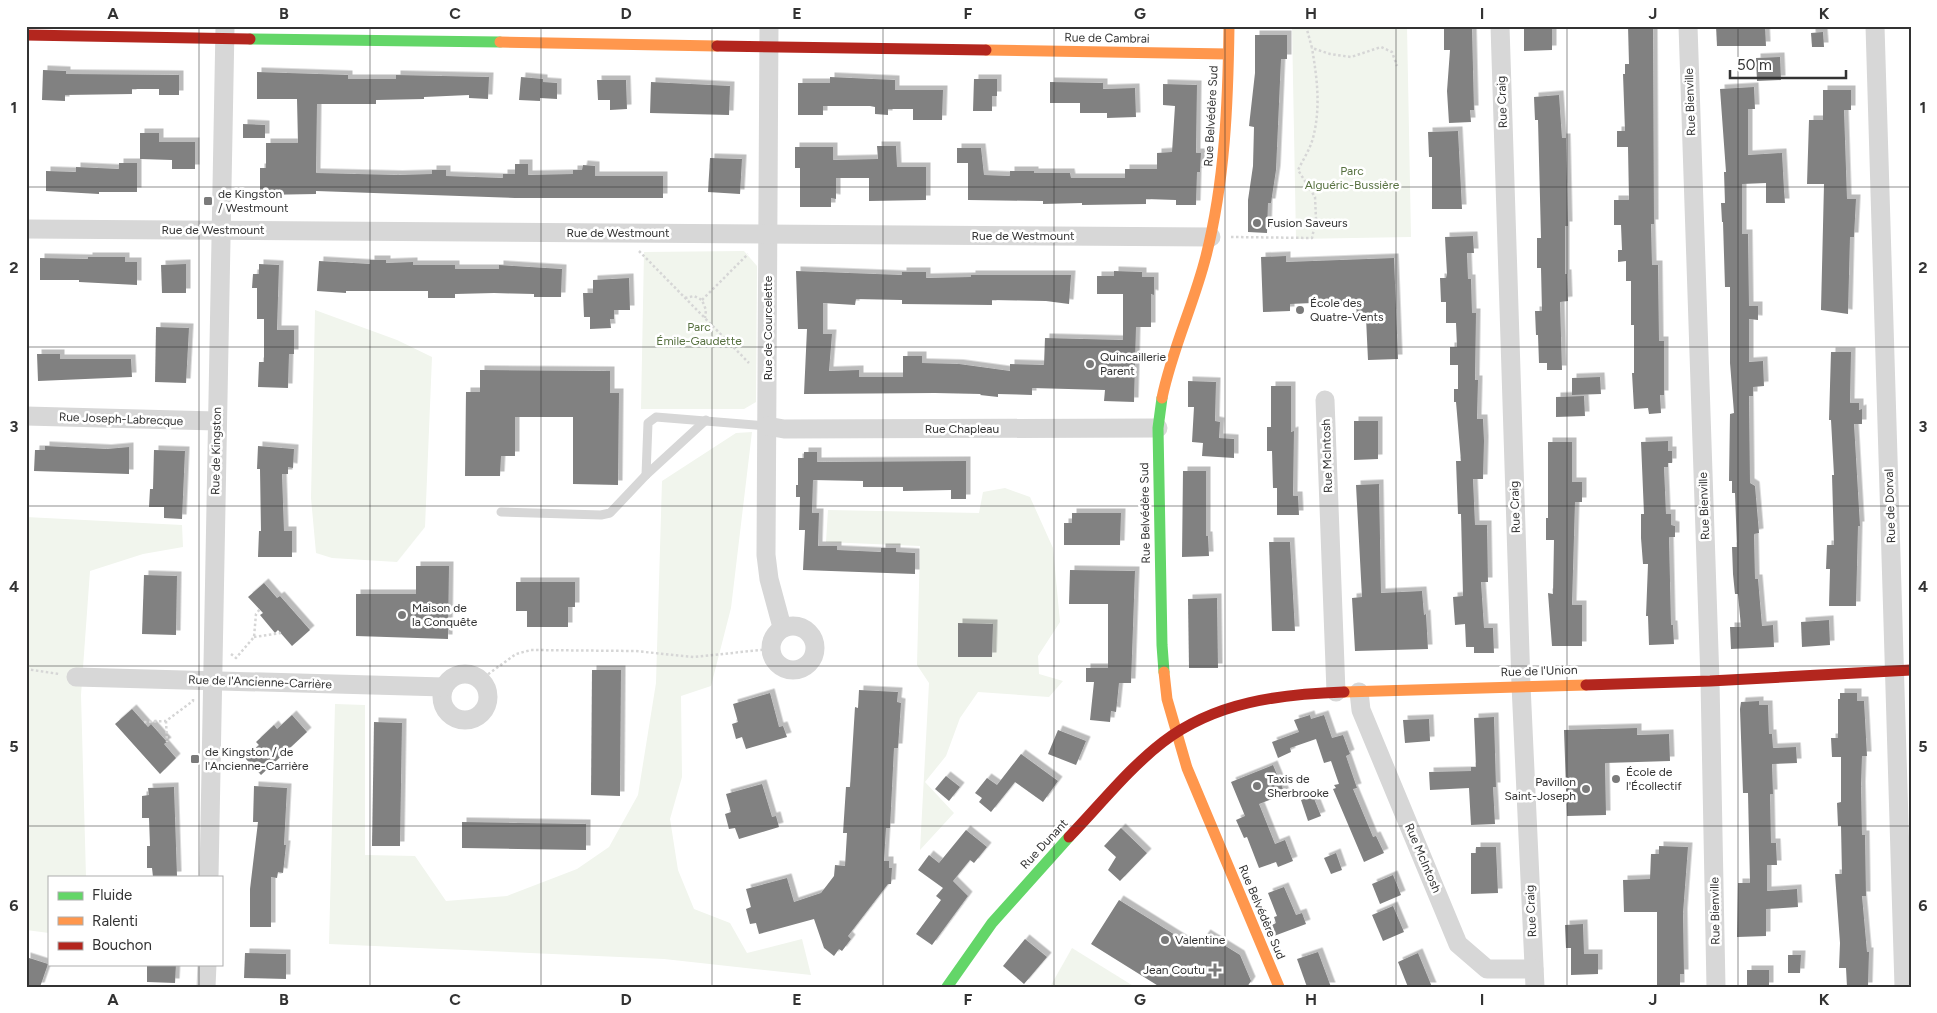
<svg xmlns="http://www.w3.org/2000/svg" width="1937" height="1013" viewBox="0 0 1937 1013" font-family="Figtree,sans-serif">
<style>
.green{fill:#f1f5ed}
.building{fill:#818181;filter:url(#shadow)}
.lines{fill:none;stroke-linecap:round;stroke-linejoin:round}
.path{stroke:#d6d6d6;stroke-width:2.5;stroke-dasharray:2.5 2.5;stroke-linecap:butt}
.lane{stroke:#d7d7d7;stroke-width:9}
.street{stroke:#d7d7d7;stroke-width:19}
.fast{stroke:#63d668;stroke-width:11}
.slow{stroke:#ff974d;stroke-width:11}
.jam{stroke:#b3261e;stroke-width:11}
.grid{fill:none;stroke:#333;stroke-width:1;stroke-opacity:0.55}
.poi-dot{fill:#7a7a7a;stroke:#fff;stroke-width:2}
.labels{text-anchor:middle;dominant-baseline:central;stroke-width:5;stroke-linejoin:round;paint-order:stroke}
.street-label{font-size:12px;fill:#333;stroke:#fff}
.park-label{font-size:12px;fill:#56703f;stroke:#fff}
.poi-label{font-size:12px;fill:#333;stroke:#fff;text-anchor:start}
.neatline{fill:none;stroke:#333;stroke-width:2}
.grid-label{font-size:16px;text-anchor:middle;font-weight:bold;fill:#333}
</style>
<defs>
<filter id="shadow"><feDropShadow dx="4.5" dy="-4.5" stdDeviation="0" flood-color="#0004"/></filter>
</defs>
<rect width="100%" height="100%" fill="#fff"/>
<g class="green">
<path d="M1292,26H1407L1411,237L1296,239Z"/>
<path d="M744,251L757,266L756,402L744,409H641L644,252Z"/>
<path d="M315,310L397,340L432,357L425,527L397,562L332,558L316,553L311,498Z"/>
<path d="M752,432L731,608L711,686L681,696L682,777L670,819L678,870L694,909L730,923L747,953L802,939L811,975L664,959L329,944L335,704L365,705V855L415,856L446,901L507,896L577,869L609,847L638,795L656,683L662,481L736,433Z"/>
<path d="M1005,488L1030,497L1053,548L1060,622L1038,656L1039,674L1063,681L1049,697L978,692L960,718L946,756L925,782L954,813L920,850L929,683L917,665L920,546L826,542L828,510L979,513L983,492Z"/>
<path d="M26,517L182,525L183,547L143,554L90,571L81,695L86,877H49V933L26,930Z"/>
<path d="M1072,948L1135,987H1050Z"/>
</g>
<g class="building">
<path d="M1450,26H1469L1472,28L1474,110H1470L1471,122L1449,123L1447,91L1450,50H1444V28H1450Z"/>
<path d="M1628,26H1653L1654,224H1651L1652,265H1658L1659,341H1664V395H1660L1661,413L1649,414L1648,408L1634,409L1632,373H1634V325H1631V281H1626V261L1618,262V250H1622L1621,225H1614V200H1629L1628,147H1617V131H1625L1623,74H1625V64H1629Z"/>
<path d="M1716,26H1765L1766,46H1717Z"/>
<path d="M1524,28H1552V50L1524,51Z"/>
<path d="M1823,32L1824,47H1812L1811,33Z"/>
<path d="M1255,35H1287V59H1281L1276,170L1271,203H1268L1267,233L1248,232V200L1253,166L1254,127L1249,126L1255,73Z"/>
<path d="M1780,57L1781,80L1757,81L1756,58Z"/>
<path d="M43,70L66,71V74L179,75V95H159V89H132V94L65,95V101L42,100Z"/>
<path d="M257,72L348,75V79H396V75L489,77L488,99L469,98V95L424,97V99L376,100V104H317L316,173L398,175L432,174V170H446V176L503,178V174H515V164H528V175L573,174V170H582L583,165L595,166V176H663V198H515L316,191V194L260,195V168H266V143H298L297,99H257Z"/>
<path d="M521,77L543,79V82L557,83V99L540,98V101L519,100Z"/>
<path d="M830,77L895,80V90H943L942,120H913V109H888V115L875,114V107L870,106H823V115H798V83H830Z"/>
<path d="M974,79H997V96H992V111H973Z"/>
<path d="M597,80H626L627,109L610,110V100H598Z"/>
<path d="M651,82L730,86L729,115L650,113Z"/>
<path d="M1050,82L1103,83V89L1135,88L1136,117L1107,118V113H1080V103H1050Z"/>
<path d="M1163,84L1197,85L1196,153H1201L1200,172H1197L1196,205H1176V200L1146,199V204L1082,205V203L1043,204V201L968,200V163H957V148H981L984,175L1010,176V171H1034V173H1070L1071,178H1125V169H1157V153L1172,152L1175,106L1163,105Z"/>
<path d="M1754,87L1755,109H1748V155L1782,153L1784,190L1785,203H1766V183L1742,184V234H1748L1749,306H1758V320L1749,319V362L1763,361L1764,386L1753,387V396H1749L1750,483L1755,486L1759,533L1754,534L1755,579H1758L1762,626L1773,625L1774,647L1731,649L1730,627H1741L1738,594H1735L1733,574L1732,547H1737L1735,493H1732V481H1729L1730,414L1734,413L1730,363V287H1725L1723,222H1722L1721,203H1725L1724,172H1726L1720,89Z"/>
<path d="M1823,90H1851V110H1844L1847,199H1856L1854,237H1850L1848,314L1821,310L1824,184H1807L1809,120H1823Z"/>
<path d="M1559,95L1562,138H1566L1568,226H1565V274H1567L1568,301L1560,302L1562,370H1547V363H1539L1538,335H1536L1535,311H1542L1541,268H1537V238H1541L1538,120H1535L1534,97Z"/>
<path d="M243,124L265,125V138H243Z"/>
<path d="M1458,131L1462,209H1432V157H1429L1428,132Z"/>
<path d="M140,133H159V142H195V169H172V160L140,159Z"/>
<path d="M877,146H896L897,167H926V200L869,201V178H836V199L831,198V207H800V168H795V147H833V160L878,159Z"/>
<path d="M710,158L742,159L740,194L708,192Z"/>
<path d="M119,163H137V192H99V194L46,191V171L76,172V167L119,169Z"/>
<path d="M1473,236L1474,253H1467L1468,279H1471L1472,313H1476L1475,380H1478L1477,419H1483L1484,441L1483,479H1473L1475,525H1487L1488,582H1481L1484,628H1493L1494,653H1474V647H1466L1465,624L1455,625L1453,597L1463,596L1461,514H1458L1456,461H1461L1456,402H1454V389H1458V365H1450V347H1457L1456,323H1446V302H1441L1440,278H1446L1447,274L1445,237Z"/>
<path d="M1286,256V262L1394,258L1398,359L1368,360L1366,318H1357L1356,301L1290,304V311L1263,312L1261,257Z"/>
<path d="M88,257H125V262H137V285L79,282V280H40V258L88,259Z"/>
<path d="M370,260H386V263L413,262V265H455V269H499V265L562,269L561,297H534V294L494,293L455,294V298H428V291H346V293L317,291L319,261L370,264Z"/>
<path d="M186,264V293H162L161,265Z"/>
<path d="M259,264L279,265L277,330H294V354H289L288,388L258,387L259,362H264V319H257V288H252L253,274H259Z"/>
<path d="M796,271L902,275V272H926V278L971,277V275H1071L1069,304L1046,301L992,300V305L902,304V300L856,299L855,305L823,303V334H832L829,371L859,370V377H903V356H922V363L959,364L1010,371V364L1044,365L1045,338L1123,340V294H1097V276H1114V271L1142,272V277H1154V295L1151,294V327H1136L1134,402L1104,401L1105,390L1032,388V395L998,394V397L980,395L981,394L935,393L804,394L807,329H798Z"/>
<path d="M629,278L630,310H614V319H610L611,328L590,329V317H584L583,293H593V280Z"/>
<path d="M156,327L189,328L186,383L155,382Z"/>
<path d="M1831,352H1851L1850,403H1859V410L1862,409V424H1854L1860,526H1858L1856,606H1829L1830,569H1826L1827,545H1834L1832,475H1834L1831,420H1829Z"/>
<path d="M37,354H60V359H131L132,377L38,381Z"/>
<path d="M480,370L610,371V393H619L618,485L573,484V417H515V456H501L500,476H465L466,392H480Z"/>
<path d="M1600,377L1601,394L1572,395V378Z"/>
<path d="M1188,381L1216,382L1215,421L1220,422L1219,438L1234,439V458L1202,456L1203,443L1192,442L1194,407H1188Z"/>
<path d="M1271,386H1291V432L1294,431L1293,496H1298L1299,515H1277V488H1273L1272,451H1267V427H1271Z"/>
<path d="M1584,396L1585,416L1556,417V397Z"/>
<path d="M1354,421H1378V459L1354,460Z"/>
<path d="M1668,441V451H1672V463H1668V467H1664L1666,514H1671V525L1675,526V537H1669L1671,625H1673L1674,644L1649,645L1648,616H1646L1648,564H1643L1641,538V514H1644L1641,442Z"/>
<path d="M1548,442H1572V482H1582V502H1575L1572,605H1582V646H1552L1548,593L1553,594L1554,540H1546V518H1548Z"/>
<path d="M45,446L107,449L129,447V474L34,471L35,450H45Z"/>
<path d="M258,446L294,449L293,468L288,467V474H282L284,531H292V557H258L259,531H261L260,469H257Z"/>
<path d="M154,450L185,451L182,519L164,518V507H149L150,489H153Z"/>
<path d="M804,452H817V462L966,461V499H951V490L903,491V487H863V481L813,480L812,513H819L818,546H837V550L881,552V548H896V552L915,553V574L803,570L805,530H799L800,497H796V485H798V458H804Z"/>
<path d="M1183,471H1206V536H1208L1209,556L1182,557Z"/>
<path d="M1379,484L1381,593L1422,591L1424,615L1426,614L1428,649L1355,651L1352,598L1362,597L1356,485Z"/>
<path d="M1072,513H1121L1120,545H1064V523H1072Z"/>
<path d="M1269,542H1290L1295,631H1272Z"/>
<path d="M416,566H449L448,639L356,636V594H416Z"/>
<path d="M1070,570L1135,571L1131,683H1119L1116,712L1111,711L1110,722L1090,720L1094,682H1086V668H1108V604H1069Z"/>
<path d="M144,575L177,576L176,635L142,634Z"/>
<path d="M516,582H575V607H568V627H527V611H516Z"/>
<path d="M264,583L277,598L280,596L310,630L292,646L278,630L275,633L260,615L263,613L248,597Z"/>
<path d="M1217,598L1218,668H1189L1188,599Z"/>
<path d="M1829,620L1830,645L1802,647L1801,622Z"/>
<path d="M958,623L993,624L992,657H958Z"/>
<path d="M592,670H621L620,796L591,795Z"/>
<path d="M859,690L898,692L897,702L901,703L898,748H894L890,828H886L884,861H889V868H892L891,884H888L848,936L851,939L842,951L839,949L834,956L824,948L814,919L759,934L756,923L750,924L746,909L751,907L746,889L787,878L794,902L821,893L834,876L835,865L845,866L847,833H843L846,787H850L855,707L858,708Z"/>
<path d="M770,693L779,727L783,726L787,737L746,749L742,737L736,739L732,724L738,722L733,704Z"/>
<path d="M1840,693H1857V701H1864L1867,756H1862L1861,786L1862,835H1865L1866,896H1862L1867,952H1869L1868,987H1847L1846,968H1839L1840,943L1835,874H1842L1841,826H1838L1837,803L1841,802V757H1832L1831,738H1838V699H1840Z"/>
<path d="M1759,701V705H1768L1769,734H1772L1773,748L1796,747L1797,763L1772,764L1773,794H1770L1771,843H1776L1777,865H1767V891L1797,889L1798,907L1766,909V936L1737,937L1738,883H1750L1748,793H1743L1740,709L1741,702Z"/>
<path d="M132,709L148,727L151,724L167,742L164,744L176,758L160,774L115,724Z"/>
<path d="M292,715L307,732L261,775L245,758L259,745L256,742L274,725L277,729Z"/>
<path d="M1310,715L1311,719L1324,715L1332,738L1343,735L1350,754L1346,756L1357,788L1353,789L1373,837L1376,836L1384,853L1364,862L1333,789L1336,788L1334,785L1339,784L1331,761L1324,763L1316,739L1290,748L1291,752L1278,758L1272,742L1299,732L1294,720Z"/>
<path d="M1494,717L1496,787H1493L1495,824L1471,825L1469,788L1430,790L1429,772L1471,771V767H1476L1474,718Z"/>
<path d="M1429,719L1430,741L1405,743L1403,720Z"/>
<path d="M374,722L402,723L400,846H372Z"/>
<path d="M1637,728V735L1669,734L1670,761L1605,763L1606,815L1567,816L1564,730Z"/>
<path d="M1058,730L1086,741L1076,765L1048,754Z"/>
<path d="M1021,754L1058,781L1043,802L1015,782L991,812L979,802L982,798L975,793L987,778L997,785Z"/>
<path d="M1273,765L1285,794L1259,804L1275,844L1285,840L1293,861L1278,867L1276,862L1259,868L1247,837L1244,838L1236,820L1245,816L1231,782Z"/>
<path d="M946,776L960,787L949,801L935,789Z"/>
<path d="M762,784L772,817L776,816L779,827L739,839L735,828L729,829L725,814L731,812L726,794Z"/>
<path d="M254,786L287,788L284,845H286L283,873L278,872L277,878L271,877V927H250V889L258,822H253Z"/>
<path d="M174,787L177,876L153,877L152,868H147V846H150L149,818H142V796L149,795L148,788Z"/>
<path d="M1313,796L1321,816L1308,821L1301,800Z"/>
<path d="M462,822L586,824V850L462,848Z"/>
<path d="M1121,828L1147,853L1120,881L1108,870L1116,857L1104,846Z"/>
<path d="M966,830L987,847L974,863L970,860L953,881L968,896L932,945L916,934L941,900L936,896L943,888L918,870L929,855L939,863Z"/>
<path d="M1659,846L1688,847L1683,913L1684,974H1680V987H1657V912H1624L1623,880L1650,879L1651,854H1659Z"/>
<path d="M1476,847H1496L1498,893L1471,894V853H1476Z"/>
<path d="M1336,853L1342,870L1331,874L1324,858Z"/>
<path d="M1393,875L1401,895L1380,904L1372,884Z"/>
<path d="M1284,887L1296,915L1302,913L1306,924L1274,936L1270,926L1276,923L1274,917L1277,916L1268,893Z"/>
<path d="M1119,900L1196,948L1206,934L1240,955L1251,981L1247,987H1160L1091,944Z"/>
<path d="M1393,906L1404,932L1383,941L1372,915Z"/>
<path d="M1583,924L1584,954H1598V974L1571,975V948H1566L1565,925Z"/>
<path d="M1025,939L1047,957L1024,984L1003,966Z"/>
<path d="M1318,952L1331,987H1307L1297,959Z"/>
<path d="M245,953L286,954V979L244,978Z"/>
<path d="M1418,953L1432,987H1408L1398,962Z"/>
<path d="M1788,955H1801L1800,973H1788Z"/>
<path d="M26,957L48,964L40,987H26Z"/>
<path d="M147,964H176L175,983L147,982Z"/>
<rect x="1747" y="970" width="22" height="17"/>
</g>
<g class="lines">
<g class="path">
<path d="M1306,26L1312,48L1330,54L1351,57L1381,47L1392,52L1397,66"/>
<path d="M1231,237L1312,238L1316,219L1315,197L1298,170C1303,160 1310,149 1313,138C1321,107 1317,78 1312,48"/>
<path d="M639,251L749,363"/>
<path d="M685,298L694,296L702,300L706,310L705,318"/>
<path d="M702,300L748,254"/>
<path d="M254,637L281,633"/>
<path d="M231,654L236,658L254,637L256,614L260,609"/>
<path d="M26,669L59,674"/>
<path d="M480,680L516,654L531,650L635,651L694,657L770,649"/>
<path d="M166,721L167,742"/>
<path d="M144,722L166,721L193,701V697"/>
</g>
<g class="lane">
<path d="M646,475L648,423L656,417L767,426"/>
<path d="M501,512L601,515L610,513L646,475L706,420"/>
</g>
<g class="street">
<path d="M769,26L766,555L769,579L782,627"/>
<path d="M1500,26L1521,685L1535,987"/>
<path d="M1688,26L1710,681L1716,987"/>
<path d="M1875,26L1904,987"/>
<path d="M26,229L1211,237"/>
<path d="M1325,400L1336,692"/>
<path d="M26,416L216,421"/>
<path d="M767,426L784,429L1158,428"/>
<circle cx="793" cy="648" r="22"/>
<circle cx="465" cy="697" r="23"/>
<path d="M76,677L444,687"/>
<path d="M1359,692L1361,710L1458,944L1487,969H1534"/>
<path d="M209,877L225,27"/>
<path d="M206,987L207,964"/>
</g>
<g class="fast">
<path d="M250,39L500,42"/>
<path d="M1162,398L1158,428L1162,645L1164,672"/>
<path d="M947,987L992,923L1069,837"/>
</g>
<g class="slow">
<path d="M500,42L717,46"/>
<path d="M986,50L1228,54"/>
<path d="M1162,398C1172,349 1194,304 1206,256C1225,181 1228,103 1229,26"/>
<path d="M1164,672L1167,699L1187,768L1279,987"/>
<path d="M1344,692L1586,685"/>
</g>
<g class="jam">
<path d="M26,35L250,39"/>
<path d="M717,46L986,50"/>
<path d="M1586,685L1710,681L1911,670"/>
<path d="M1069,837C1100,805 1128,769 1163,742C1215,702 1280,694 1344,692"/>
</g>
</g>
<path class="grid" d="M199,26V877M370,26V987M541,26V987M712,26V987M883,26V987M1054,26V987M1225,26V987M1396,26V987M1567,26V987M1738,26V987M26,187H1911M26,347H1911M26,506H1911M26,666H1911M26,826H1911M199,964V987"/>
<g class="poi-dot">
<rect x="203" y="196" width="10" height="10" rx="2.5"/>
<circle cx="1257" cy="223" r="5"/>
<circle cx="1300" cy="310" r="5"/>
<circle cx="1090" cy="364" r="5"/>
<circle cx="402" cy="615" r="5"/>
<rect x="190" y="754" width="10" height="10" rx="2.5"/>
<circle cx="1616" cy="779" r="5"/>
<circle cx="1257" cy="786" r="5"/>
<circle cx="1586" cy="789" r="5"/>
<circle cx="1165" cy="940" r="5"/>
<path d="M1212.5 962.5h5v5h5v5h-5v5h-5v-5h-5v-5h5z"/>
</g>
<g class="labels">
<g class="street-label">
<text transform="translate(1107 38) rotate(1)">Rue de Cambrai</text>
<text transform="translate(1502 102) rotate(-92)">Rue Craig</text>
<text transform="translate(1690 102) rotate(-92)">Rue Bienville</text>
<text transform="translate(1211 116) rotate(-87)">Rue Belvédère Sud</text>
<text x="213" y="230">Rue de Westmount</text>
<text x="618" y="233">Rue de Westmount</text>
<text x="1023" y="236">Rue de Westmount</text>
<text transform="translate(768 328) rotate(-90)">Rue de Courcelette</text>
<text transform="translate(121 419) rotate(2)">Rue Joseph-Labrecque</text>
<text x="962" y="429">Rue Chapleau</text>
<text transform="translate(216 451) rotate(-89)">Rue de Kingston</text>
<text transform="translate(1327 456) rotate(-92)">Rue McIntosh</text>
<text transform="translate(1704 506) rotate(-92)">Rue Bienville</text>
<text transform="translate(1890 506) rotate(-92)">Rue de Dorval</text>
<text transform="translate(1515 507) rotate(-92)">Rue Craig</text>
<text transform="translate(1145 513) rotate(-91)">Rue Belvédère Sud</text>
<text transform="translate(1539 671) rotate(-2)">Rue de l'Union</text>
<text transform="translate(260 682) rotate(2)">Rue de l'Ancienne-Carrière</text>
<text transform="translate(1044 844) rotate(-47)">Rue Dunant</text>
<text transform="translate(1423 858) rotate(67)">Rue McIntosh</text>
<text transform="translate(1531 911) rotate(-93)">Rue Craig</text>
<text transform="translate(1715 911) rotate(-91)">Rue Bienville</text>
<text transform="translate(1262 912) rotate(67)">Rue Belvédère Sud</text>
</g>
<g class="park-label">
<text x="1352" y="171">Parc<tspan x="1352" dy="14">Alguéric-Bussière</tspan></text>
<text x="699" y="327">Parc<tspan x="699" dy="14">Émile-Gaudette</tspan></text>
</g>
<g class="poi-label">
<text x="218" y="194">de Kingston<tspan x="218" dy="14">/ Westmount</tspan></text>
<text x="1267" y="223">Fusion Saveurs</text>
<text x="1310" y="303">École des<tspan x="1310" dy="14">Quatre-Vents</tspan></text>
<text x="1100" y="357">Quincaillerie<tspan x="1100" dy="14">Parent</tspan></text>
<text x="412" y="608">Maison de<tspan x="412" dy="14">la Conquête</tspan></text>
<text x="205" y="752">de Kingston / de<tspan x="205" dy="14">l'Ancienne-Carrière</tspan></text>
<text x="1626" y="772">École de<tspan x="1626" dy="14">l'Écollectif</tspan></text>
<text x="1267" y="779">Taxis de<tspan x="1267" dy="14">Sherbrooke</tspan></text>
<text x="1576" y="782" text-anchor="end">Pavillon<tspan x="1576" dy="14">Saint-Joseph</tspan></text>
<text x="1175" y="940">Valentine</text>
<text x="1205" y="970" text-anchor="end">Jean Coutu</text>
</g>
</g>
<rect width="1937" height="1013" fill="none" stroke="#ffffff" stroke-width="55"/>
<rect x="48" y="876" width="175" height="90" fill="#ffffff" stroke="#adadad"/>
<rect x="58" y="892" width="25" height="8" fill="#63d668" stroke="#adadad"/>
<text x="92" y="900" font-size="15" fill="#333333">Fluide</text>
<rect x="58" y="917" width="25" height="8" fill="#ff974d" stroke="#adadad"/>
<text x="92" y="926" font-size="15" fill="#333333">Ralenti</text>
<rect x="58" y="942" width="25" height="8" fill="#b3261e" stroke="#adadad"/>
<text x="92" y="950" font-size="15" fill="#333333">Bouchon</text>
<path d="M1730 70v8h116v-8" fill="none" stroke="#333333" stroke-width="2.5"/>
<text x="1737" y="70" font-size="15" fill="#333333" stroke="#ffffff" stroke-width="4" paint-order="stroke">50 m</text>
<rect x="28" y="28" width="1882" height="958" class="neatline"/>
<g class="grid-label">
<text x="113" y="19">A</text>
<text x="284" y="19">B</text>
<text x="455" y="19">C</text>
<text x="626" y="19">D</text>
<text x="797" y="19">E</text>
<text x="968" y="19">F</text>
<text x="1140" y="19">G</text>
<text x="1311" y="19">H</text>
<text x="1482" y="19">I</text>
<text x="1653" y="19">J</text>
<text x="1824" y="19">K</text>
<text x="14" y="113">1</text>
<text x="1923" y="113">1</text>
<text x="14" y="273">2</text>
<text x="1923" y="273">2</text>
<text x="14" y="432">3</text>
<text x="1923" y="432">3</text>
<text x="14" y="592">4</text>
<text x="1923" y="592">4</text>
<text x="14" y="752">5</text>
<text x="1923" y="752">5</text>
<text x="14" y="911">6</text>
<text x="1923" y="911">6</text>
<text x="113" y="1005">A</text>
<text x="284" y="1005">B</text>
<text x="455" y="1005">C</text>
<text x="626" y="1005">D</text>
<text x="797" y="1005">E</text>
<text x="968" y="1005">F</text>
<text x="1140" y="1005">G</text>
<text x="1311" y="1005">H</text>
<text x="1482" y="1005">I</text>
<text x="1653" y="1005">J</text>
<text x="1824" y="1005">K</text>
</g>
</svg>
